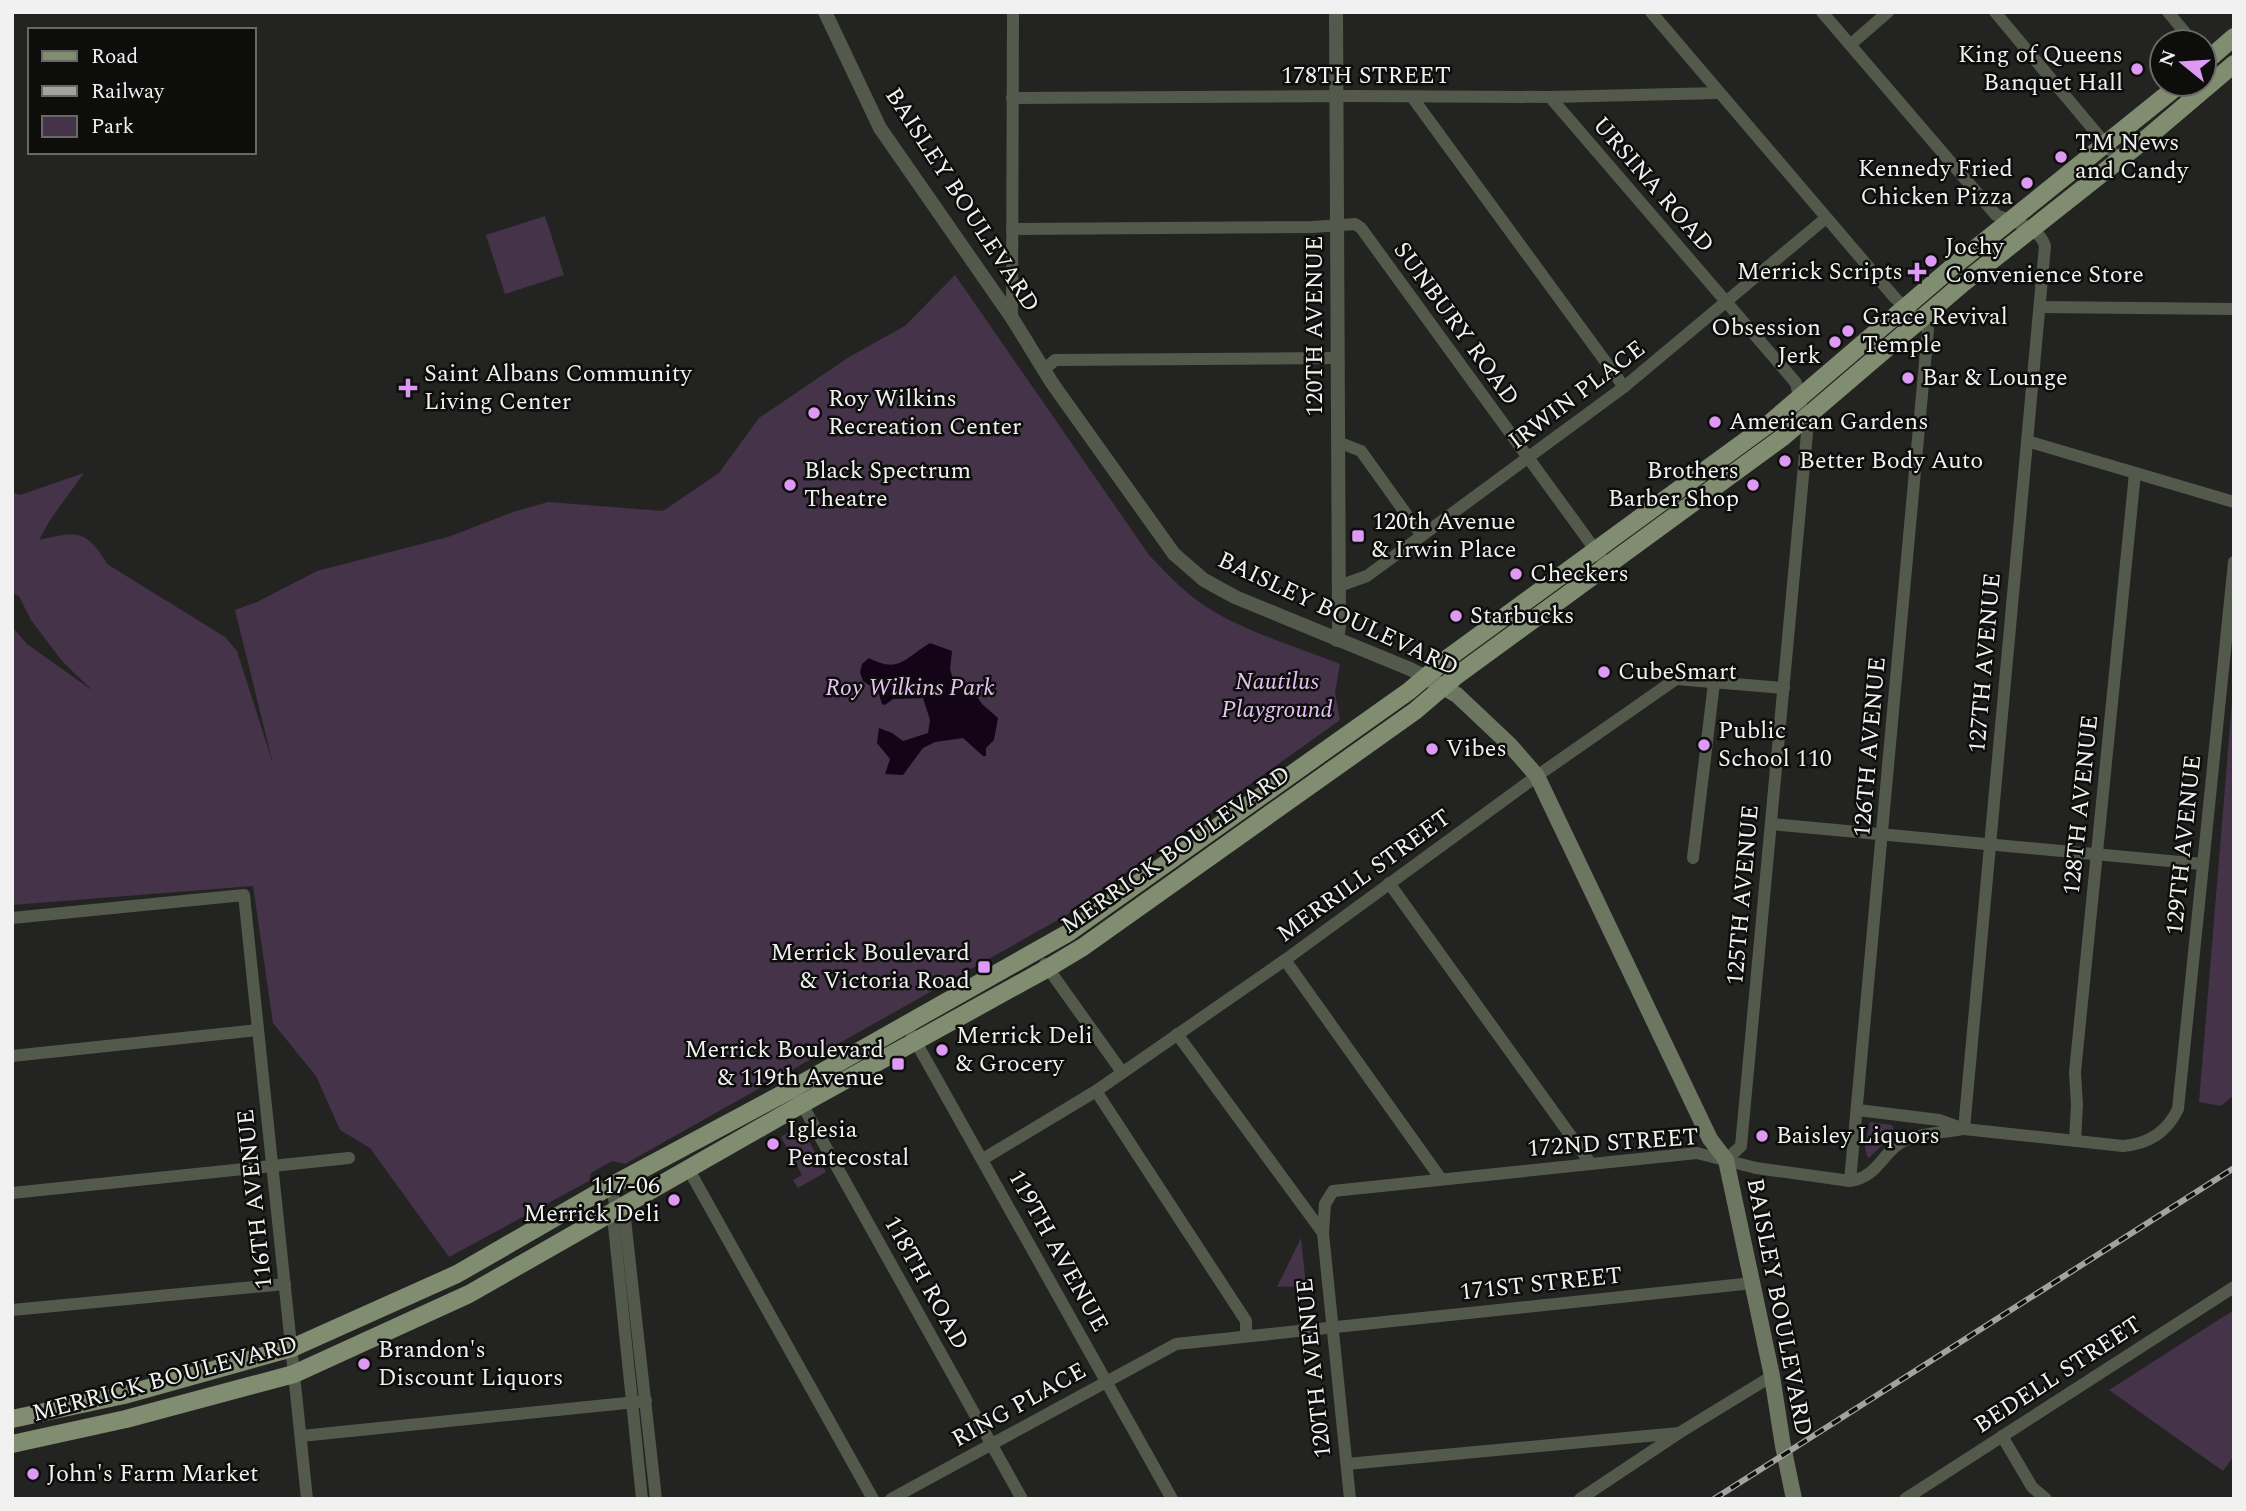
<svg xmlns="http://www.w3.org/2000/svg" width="2246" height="1511" viewBox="0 0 2246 1511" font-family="Spectral,serif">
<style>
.green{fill:#443349}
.water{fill:#130418}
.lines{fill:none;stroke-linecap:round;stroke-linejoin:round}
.minor{stroke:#53594b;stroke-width:12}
.tertiary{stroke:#53594b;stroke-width:14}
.secondary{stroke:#6d7661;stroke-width:16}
.primary{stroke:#818d71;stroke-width:18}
.rail-casing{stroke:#a2a3a1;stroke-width:6}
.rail{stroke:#0d0d0c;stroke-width:3.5;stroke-dasharray:10;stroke-linecap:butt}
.poi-dot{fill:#dd99f4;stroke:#0d0d0c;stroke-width:2.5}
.labels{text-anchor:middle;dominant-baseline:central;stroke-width:5;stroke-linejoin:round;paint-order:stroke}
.poi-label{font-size:24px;fill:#f0f1f0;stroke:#0d0d0c;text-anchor:start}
.street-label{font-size:24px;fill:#f0f1f0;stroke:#0d0d0c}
.park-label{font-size:24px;font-style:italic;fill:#e6c0f3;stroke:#0d0d0c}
</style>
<rect width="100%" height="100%" fill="#232422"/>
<g class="green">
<path d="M545,216L564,275L505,294L486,235Z"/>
<path d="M955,275L1149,555C1166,573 1184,592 1205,606C1245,632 1295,646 1340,664L1335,693L1340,720L1065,916L625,1164L612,1161L591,1173L589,1181L449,1257L370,1148L340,1130L316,1076L273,1023L253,886L12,905V627L27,644L93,691L62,661L31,620L19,596L12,593V492L20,495L84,473L50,520L39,540C75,532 86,528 107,564L225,637L237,651L273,764L235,610L257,602L317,571L448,537L513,512L548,502L663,511L719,473L759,418L849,357L905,326Z"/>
<path d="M2234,678V1095L2221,1106L2199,1102Z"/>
<path d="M1870,1122L1892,1125L1895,1132L1869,1158L1867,1156L1865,1147Z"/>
<path d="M800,1125L826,1172L798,1188L793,1180L802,1175L781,1137Z"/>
<path d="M1301,1238L1306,1286L1277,1287Z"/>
<path d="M2234,1310V1456L2223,1471L2109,1390Z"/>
</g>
<path class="water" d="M930,643L952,651L950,669L955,687L972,689L982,704L998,718L994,740L986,748V756H983L963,738L935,742L923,748L903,775L885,774L890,759L877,743L879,728L892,733L903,741L928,733L930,720L923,698L893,699L885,705L882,704L878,691L863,681L860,672L862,664L869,658C899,674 905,658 930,643Z"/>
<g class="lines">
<g class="minor">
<path d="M1651,12L1895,298L1928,329L1850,1181"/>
<path d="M1822,12L1996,215C2014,222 2040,227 2045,246L1964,1129"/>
<path d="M1995,12L2119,160"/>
<path d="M2168,12L2193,42"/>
<path d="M1850,45L1888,12"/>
<path d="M1412,97L1624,387"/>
<path d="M1550,97L1796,383L1807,433L1741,1146L1726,1160"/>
<path d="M1012,98L1353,96L1550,97L1719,93"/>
<path d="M1012,229L1312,227L1355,224L1361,228L1607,566"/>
<path d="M2040,307L2234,309"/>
<path d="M1012,318L1013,12"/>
<path d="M1045,369L1055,360L1338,358"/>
<path d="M2027,441L2234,502"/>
<path d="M1338,442L1361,451L1422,536"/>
<path d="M1339,586L1367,576L1624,387L1826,218"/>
<path d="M1771,824L2202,864"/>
<path d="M1693,858L1714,683"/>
<path d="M1389,883L1591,1164"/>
<path d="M12,918L244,895L307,1499"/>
<path d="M1285,960L1441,1179"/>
<path d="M1045,964L1122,1072"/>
<path d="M1177,1034L1323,1233"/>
<path d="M912,1035L1172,1499"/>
<path d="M12,1056L258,1030"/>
<path d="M1096,1091L1246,1321V1336"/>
<path d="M799,1099L1022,1499"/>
<path d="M1858,1110L1939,1120L1964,1129L2123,1146C2149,1144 2167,1132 2178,1109L2234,562"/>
<path d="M2075,1141L2077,1105L2075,1072L2135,473"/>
<path d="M983,1159L1096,1091L1285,960L1537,776L1676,679L1784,688"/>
<path d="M689,1170L873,1499"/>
<path d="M612,1185L616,1211L614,1226L642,1499"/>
<path d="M12,1193L349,1158"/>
<path d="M616,1211L625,1219L656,1499"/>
<path d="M12,1310L285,1284"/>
<path d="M301,1436L646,1401"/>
<path d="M2002,1436L2032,1487L2046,1499"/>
<path d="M1347,1464L1679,1433"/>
<path d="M891,1499L1176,1344L1753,1283"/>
<path d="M1350,1499L1323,1233L1325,1204L1333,1191L1697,1153L1756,1168L1850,1181C1880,1177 1882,1149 1908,1139C1924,1132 1946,1133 1964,1129"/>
<path d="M1580,1499L1679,1433L1772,1376"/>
<path d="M1905,1499L2234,1287"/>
</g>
<g class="tertiary">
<path d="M825,12L880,128L1012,318L1052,383L1174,554L1204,580L1235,597L1410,669L1426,677"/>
<path d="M1336,12L1339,626L1337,640"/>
</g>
<path class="secondary" d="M1426,677L1457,695L1510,745L1537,776L1710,1139L1726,1160L1772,1376L1783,1446L1794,1499"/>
<g class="primary">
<path d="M2204,63L2234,37"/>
<path d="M12,1419L124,1395L292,1348L457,1274L596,1194L792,1089L1068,933L1409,691L1448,658L1770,423L1950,269L2180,84"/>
<path d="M12,1444L126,1419L294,1374L469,1294L802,1104L1048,968L1083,947L1415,711L1456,676L1783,437L1962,284L2148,137L2234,64"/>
</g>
<defs>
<path id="rail" d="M1714,1499L2234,1168"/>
</defs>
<use href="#rail" class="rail-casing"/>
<use href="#rail" class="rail"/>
</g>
<g class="poi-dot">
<circle cx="2137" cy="69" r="7"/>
<circle cx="2061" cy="157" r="7"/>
<circle cx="2027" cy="183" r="7"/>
<circle cx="1931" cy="261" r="7"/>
<path d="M1913.5 261.5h7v7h7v7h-7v7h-7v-7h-7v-7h7z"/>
<circle cx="1848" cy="331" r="7"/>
<circle cx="1835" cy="342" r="7"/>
<circle cx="1908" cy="378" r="7"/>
<path d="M404.5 377.5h7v7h7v7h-7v7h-7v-7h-7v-7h7z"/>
<circle cx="814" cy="413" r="7"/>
<circle cx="1715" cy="422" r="7"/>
<circle cx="1785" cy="461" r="7"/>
<circle cx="790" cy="485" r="7"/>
<circle cx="1753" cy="485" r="7"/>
<rect x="1351" y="529" width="14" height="14" rx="3.5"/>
<circle cx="1516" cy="574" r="7"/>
<circle cx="1456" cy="616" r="7"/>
<circle cx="1604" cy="672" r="7"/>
<circle cx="1704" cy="745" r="7"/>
<circle cx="1432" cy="749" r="7"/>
<rect x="977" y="960" width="14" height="14" rx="3.5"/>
<circle cx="942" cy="1050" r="7"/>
<rect x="891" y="1057" width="14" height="14" rx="3.5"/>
<circle cx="1762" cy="1136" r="7"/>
<circle cx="773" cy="1144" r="7"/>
<circle cx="674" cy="1200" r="7"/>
<circle cx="364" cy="1364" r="7"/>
<circle cx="33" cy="1474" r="7"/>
</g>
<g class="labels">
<g class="poi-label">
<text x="2123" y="55" text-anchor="end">King of Queens<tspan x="2123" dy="28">Banquet Hall</tspan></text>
<text x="2075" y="143">TM News<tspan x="2075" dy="28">and Candy</tspan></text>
<text x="2013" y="169" text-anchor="end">Kennedy Fried<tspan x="2013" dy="28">Chicken Pizza</tspan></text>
<text x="1945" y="247">Jochy<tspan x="1945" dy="28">Convenience Store</tspan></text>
<text x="1903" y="272" text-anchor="end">Merrick Scripts</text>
<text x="1862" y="317">Grace Revival<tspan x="1862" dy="28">Temple</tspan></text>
<text x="1821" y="328" text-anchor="end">Obsession<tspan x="1821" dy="28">Jerk</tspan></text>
<text x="424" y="374">Saint Albans Community<tspan x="424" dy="28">Living Center</tspan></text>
<text x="1922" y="378">Bar &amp; Lounge</text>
<text x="828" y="399">Roy Wilkins<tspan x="828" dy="28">Recreation Center</tspan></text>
<text x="1729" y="422">American Gardens</text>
<text x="1799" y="461">Better Body Auto</text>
<text x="804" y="471">Black Spectrum<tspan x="804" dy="28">Theatre</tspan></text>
<text x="1739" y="471" text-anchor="end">Brothers<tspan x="1739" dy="28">Barber Shop</tspan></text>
<text x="1372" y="522">120th Avenue<tspan x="1372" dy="28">&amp; Irwin Place</tspan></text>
<text x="1530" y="574">Checkers</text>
<text x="1470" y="616">Starbucks</text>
<text x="1618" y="672">CubeSmart</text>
<text x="1718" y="731">Public<tspan x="1718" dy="28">School 110</tspan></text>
<text x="1446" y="749">Vibes</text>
<text x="970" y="953" text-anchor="end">Merrick Boulevard<tspan x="970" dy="28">&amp; Victoria Road</tspan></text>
<text x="956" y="1036">Merrick Deli<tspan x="956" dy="28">&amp; Grocery</tspan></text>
<text x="884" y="1050" text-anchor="end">Merrick Boulevard<tspan x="884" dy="28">&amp; 119th Avenue</tspan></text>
<text x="787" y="1130">Iglesia<tspan x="787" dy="28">Pentecostal</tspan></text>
<text x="1776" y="1136">Baisley Liquors</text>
<text x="660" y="1186" text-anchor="end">117-06<tspan x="660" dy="28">Merrick Deli</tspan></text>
<text x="378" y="1350">Brandon's<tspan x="378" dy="28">Discount Liquors</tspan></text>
<text x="47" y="1474">John's Farm Market</text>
</g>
<g class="street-label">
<text x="1366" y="76">178TH STREET</text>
<text transform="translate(1653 185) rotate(49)">URSINA ROAD</text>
<text transform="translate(962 200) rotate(57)">BAISLEY BOULEVARD</text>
<text transform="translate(1456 324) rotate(54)">SUNBURY ROAD</text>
<text transform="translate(1315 326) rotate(-90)">120TH AVENUE</text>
<text transform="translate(1577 395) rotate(-37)">IRWIN PLACE</text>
<text transform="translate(1338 614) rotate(25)">BAISLEY BOULEVARD</text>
<text transform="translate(1985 663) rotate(-85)">127TH AVENUE</text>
<text transform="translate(1870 747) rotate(-85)">126TH AVENUE</text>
<text transform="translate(2081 805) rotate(-84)">128TH AVENUE</text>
<text transform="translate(2184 845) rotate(-84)">129TH AVENUE</text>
<text transform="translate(1176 850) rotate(-35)">MERRICK BOULEVARD</text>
<text transform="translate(1364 876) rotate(-36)">MERRILL STREET</text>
<text transform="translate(1743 895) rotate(-85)">125TH AVENUE</text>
<text transform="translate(1613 1143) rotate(-4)">172ND STREET</text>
<text transform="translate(255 1199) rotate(-96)">116TH AVENUE</text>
<text transform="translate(1058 1251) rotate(61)">119TH AVENUE</text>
<text transform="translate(926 1283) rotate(61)">118TH ROAD</text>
<text transform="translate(1541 1284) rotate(-6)">171ST STREET</text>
<text transform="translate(1779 1307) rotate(79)">BAISLEY BOULEVARD</text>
<text transform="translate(1314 1368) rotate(-96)">120TH AVENUE</text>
<text transform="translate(2058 1375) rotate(-33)">BEDELL STREET</text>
<text transform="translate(165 1379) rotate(-15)">MERRICK BOULEVARD</text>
<text transform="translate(1019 1405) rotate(-29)">RING PLACE</text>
</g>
<g class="park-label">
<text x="1277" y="682">Nautilus<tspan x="1277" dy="28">Playground</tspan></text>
<text x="910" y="688">Roy Wilkins Park</text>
</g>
</g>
<rect width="2246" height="1511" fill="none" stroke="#f0f1f0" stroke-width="28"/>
<rect x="28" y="28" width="228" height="126" fill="#0d0d0c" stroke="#686867" stroke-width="2"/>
<rect x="42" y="51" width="35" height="10" fill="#818d71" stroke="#686867" stroke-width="2"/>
<text x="91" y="63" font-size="21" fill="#f0f1f0">Road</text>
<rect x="42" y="86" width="35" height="10" fill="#a2a3a1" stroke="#686867" stroke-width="2"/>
<text x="91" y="98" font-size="21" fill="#f0f1f0">Railway</text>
<rect x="42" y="116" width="35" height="21" fill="#443349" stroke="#686867" stroke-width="2"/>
<text x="91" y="133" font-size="21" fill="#f0f1f0">Park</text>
<g transform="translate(2183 63) rotate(288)"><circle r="33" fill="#0d0d0c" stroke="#686867" stroke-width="2"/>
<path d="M0-5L12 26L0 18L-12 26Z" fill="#dd99f4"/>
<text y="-10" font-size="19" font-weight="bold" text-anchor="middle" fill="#f0f1f0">N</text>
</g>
</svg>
